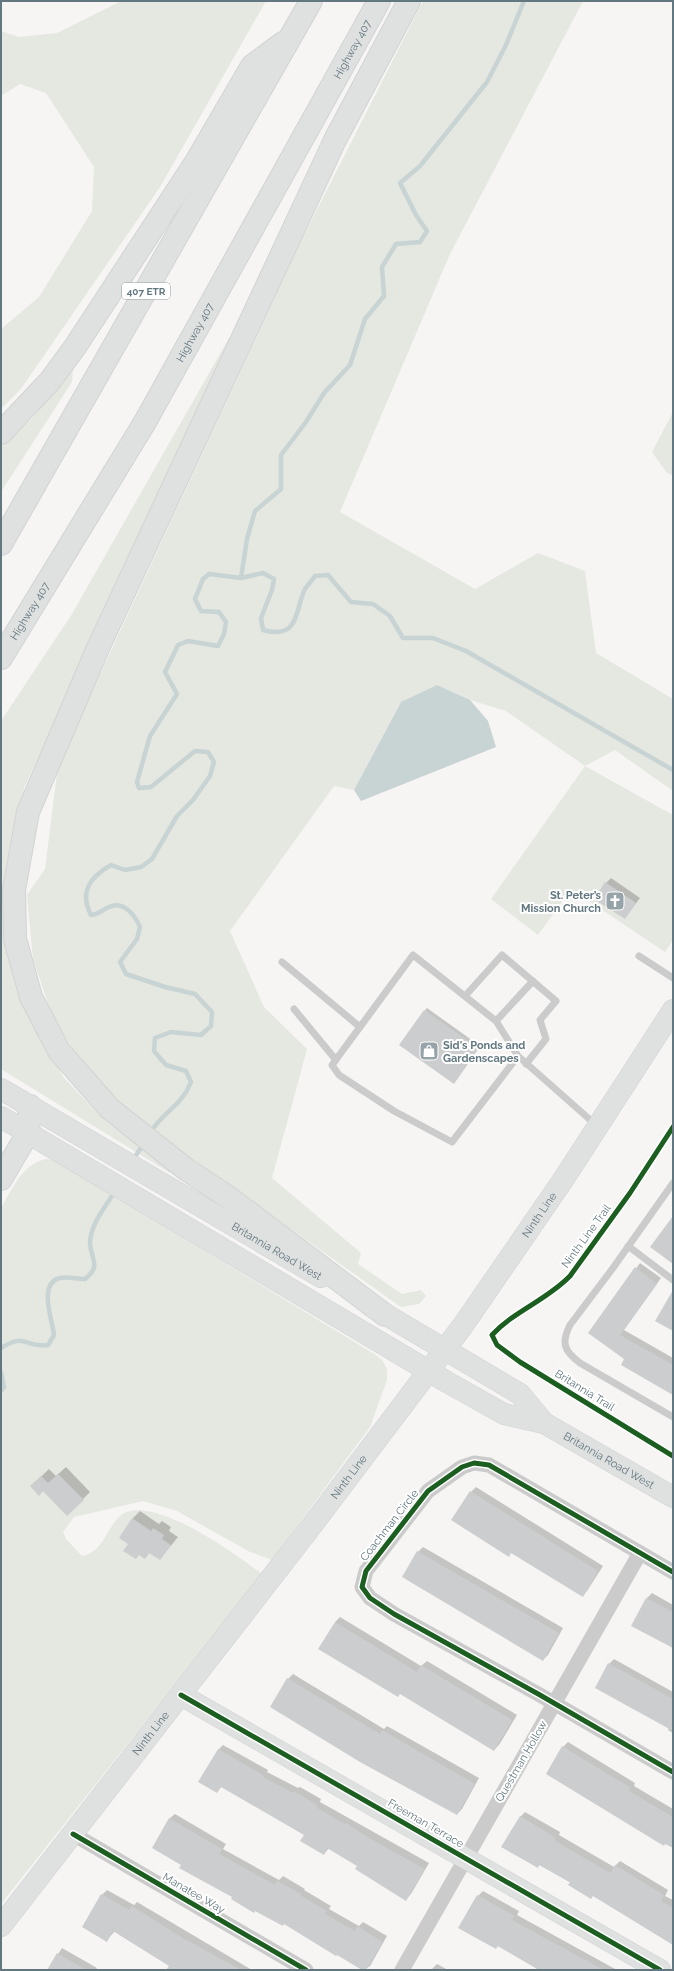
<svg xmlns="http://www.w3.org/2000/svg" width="674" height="1971" font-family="Raleway,sans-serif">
<rect width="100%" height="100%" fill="#f6f5f4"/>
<g fill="#e5e7e1">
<path d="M121 1H266L160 187 21 389 1 409V329L39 297 92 211 94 167 46 93 20 84 1 96V31L19 37 57 33Z"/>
<path d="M423 1H583L450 254 340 512 475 589 538 553 585 571 596 653 673 699V791L615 750 585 766 673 815V940L665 952 571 889 538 935 491 899 585 766 506 711 470 700 437 685 400 703 354 790 334 786 230 931 264 1007 307 1049 272 1178 361 1253 358 1264 402 1294 421 1290 426 1296 419 1304 401 1307 169 1143 127 1110 84 1067 53 1018 33 959 27 895 45 869 58 765 300 243Z"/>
<path d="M229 338 233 341 24 788 5 877 7 938 27 1012 64 1078 107 1123 171 1169 170 1173 1 1069V721L72 614Z"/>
<path d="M73 368 72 382 1 492V447L31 420Z"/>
<path d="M673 412V475L667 473 652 452Z"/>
<path d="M46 1159 54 1160 376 1355 383 1361 387 1370V1380L370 1427 272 1560 248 1551 177 1511 143 1501 74 1517 63 1532 66 1539 82 1556C102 1553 106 1530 119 1517 147 1489 237 1555 262 1574L1 1904V1208C13 1188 22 1164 46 1159Z"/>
</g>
<path fill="#c8d3d4" d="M437 685 470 700 488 721 496 747 361 801 354 790 401 702Z"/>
<g fill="#0003">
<path d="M611 878 640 898 625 918 606 883Z"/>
<path d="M427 1008 480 1046 456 1080 425 1010Z"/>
<path d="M640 1263 661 1278 624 1330 673 1358V1394L589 1333Z"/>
<path d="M66 1467 90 1492 67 1515 43 1490 31 1486 49 1469 56 1476Z"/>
<path d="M476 1487 603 1566 587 1591 582 1596 512 1552 508 1556 471 1492Z"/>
<path d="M140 1511 159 1524 162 1521 171 1527 169 1531 178 1537 160 1559 150 1552 145 1558 120 1537 133 1518Z"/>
<path d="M423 1547 563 1628 548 1655 543 1660 418 1552Z"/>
<path d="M652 1593 673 1605V1647L632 1625 647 1598Z"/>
<path d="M340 1617 421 1666 427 1661 517 1715 499 1745 494 1750 400 1693 335 1622Z"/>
<path d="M614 1659 673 1692V1733L668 1730 669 1728 609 1664Z"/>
<path d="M293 1674 384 1729 387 1726 479 1778 462 1809 457 1814 288 1679Z"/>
<path d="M568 1742 635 1783 634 1786 673 1809V1847L563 1747Z"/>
<path d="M223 1745 268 1770 267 1772 298 1788 300 1787 321 1799 320 1802 429 1863 411 1894 406 1899 358 1866 329 1848 324 1854 305 1835 222 1786 217 1792 218 1750Z"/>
<path d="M525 1812 560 1832 559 1835 614 1867 620 1861 668 1890 665 1896 673 1900V1942L540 1865 537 1867 520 1817Z"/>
<path d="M175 1814 226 1844 223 1849 279 1880 283 1876 305 1889 304 1890 331 1906 329 1909 359 1926 363 1922 387 1936 370 1966 364 1970 285 1923 234 1897 183 1865 170 1818Z"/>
<path d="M107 1890 134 1905 137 1902 252 1970H170V1965L115 1931 107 1940 102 1895Z"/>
<path d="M483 1891 519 1911 517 1915 617 1970H539L498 1946 478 1896Z"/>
<path d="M62 1948 97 1968 96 1970H48Z"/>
<path d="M437 1964 448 1970H431Z"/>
</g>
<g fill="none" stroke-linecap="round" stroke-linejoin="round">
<g stroke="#c8d3d4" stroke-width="4.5">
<path d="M241 578 247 539 255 511 281 489V455L306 422 324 393 350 365 365 319 384 296 382 267 396 244 420 242 427 231 416 215 400 183 420 166 487 82 506 45 524 1"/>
<path d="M150 1133C162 1112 182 1106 191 1082L186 1071 166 1065 154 1051 155 1038 171 1032 201 1035 211 1026 212 1012 195 994 165 987 126 974 120 962 137 939 140 927C135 915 123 900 109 907 102 910 99 914 91 915 79 892 90 877 111 865L125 870 141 867 152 859 177 816 193 800 210 776 214 762 208 752 195 751 151 787 139 788 137 782 150 736 177 694 165 672 178 645 188 641 218 646 224 634 226 622 219 612 201 611 195 599 203 579 209 574 241 578 263 573 274 579 272 590 261 618 263 630C298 639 294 616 304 591 306 586 312 581 315 576L328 575 351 602 373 604 390 616 403 638H433L466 651 673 770"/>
<path d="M133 1160 144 1143"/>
<path d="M1 1348C27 1332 23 1348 48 1345L54 1335C52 1319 38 1283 60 1278 67 1276 77 1279 85 1279 102 1265 91 1261 90 1243 90 1225 106 1206 115 1191"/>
<path d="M1 1372 4 1387 1 1391"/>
</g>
</g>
<g fill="#cccdce">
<path d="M605 882 636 903 625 919 594 899Z"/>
<path d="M424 1010 479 1048 454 1084 399 1045Z"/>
<path d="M673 1216V1264L650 1247Z"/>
<path d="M635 1267 657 1284 620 1335 673 1365V1395L621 1365 624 1359 588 1333Z"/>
<path d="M673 1290V1331L655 1321Z"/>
<path d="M58 1474 84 1500 67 1516 43 1491 39 1496 30 1486 41 1476 48 1483Z"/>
<path d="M470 1491 598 1571 583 1597 511 1553 509 1557 451 1520Z"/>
<path d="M132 1518 151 1531 153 1528 164 1535 162 1539 171 1545 160 1560 149 1553 145 1559 139 1555 136 1559 123 1551 128 1544 119 1538Z"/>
<path d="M417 1551 559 1633 543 1661 402 1577Z"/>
<path d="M646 1598 673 1612V1648L631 1626Z"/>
<path d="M335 1622 417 1672 421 1665 512 1720 494 1751 400 1694 398 1697 318 1649Z"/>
<path d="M608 1663 673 1699V1731L595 1688Z"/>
<path d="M287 1678 380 1734 382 1730 475 1784 457 1815 360 1762 270 1707Z"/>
<path d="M562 1746 631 1788 629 1791 673 1817V1848L665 1844 664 1846 546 1774Z"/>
<path d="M218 1749 263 1775V1777L293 1793 294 1791 317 1805 316 1807 345 1824 346 1823 369 1838 425 1869 406 1901 355 1869 357 1866 327 1848 324 1855 300 1841 304 1835 221 1787 217 1793 198 1782Z"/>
<path d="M520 1816 556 1838 554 1840 610 1873 615 1865 664 1895 661 1901 673 1908V1945L593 1896 591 1899 568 1885 570 1882 539 1865 538 1868 501 1847Z"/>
<path d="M169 1818 222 1849 219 1854 275 1885 277 1881 301 1894 300 1895 327 1911 325 1914 355 1931 357 1926 383 1942 366 1970H362L337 1955 336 1956 284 1924 283 1926 255 1911 254 1913 231 1899 232 1897 179 1868 181 1865 152 1848Z"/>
<path d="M101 1894 129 1910 132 1906 181 1937 241 1970H166L169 1966 113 1931 107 1942 82 1927Z"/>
<path d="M477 1895 515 1916 512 1920 604 1970H540L498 1946 496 1949 458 1928Z"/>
<path d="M57 1953 86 1970H47Z"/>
</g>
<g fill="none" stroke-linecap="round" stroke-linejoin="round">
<defs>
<g id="secondary">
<path id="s1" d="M1 1089 321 1277"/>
<path id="s2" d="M1 1117 447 1382 504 1414 544 1423 673 1497"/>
<path d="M371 1306 520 1394 544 1423"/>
<path d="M181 1695 660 1970"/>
<path id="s3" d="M1 1926 313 1524 464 1324 563 1180 673 1010"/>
</g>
<g id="highway">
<path d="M1 433 50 381 75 347 196 162 252 66 283 43"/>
<path d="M1 544 311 1"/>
<path id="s4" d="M1 658 145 422 379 1"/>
<path d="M1 1179 28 1133 30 1106"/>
<path d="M385 1315 228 1197 187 1170 110 1109 59 1051 31 997 15 939 14 890 28 812 98 648 336 138 409 1"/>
</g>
</defs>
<use href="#secondary" stroke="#d2d3d4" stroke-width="22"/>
<use href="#highway" stroke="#d2d3d3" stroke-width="24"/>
<g stroke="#cbcbcc" stroke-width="7">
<path d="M639 956 673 978"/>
<path d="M282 962 360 1027"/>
<path d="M465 996 502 955 556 1001 540 1020 546 1039 526 1064"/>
<path d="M294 1009 336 1060"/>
<path d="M496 1021 533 981"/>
<path d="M518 1056 452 1142 394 1111 339 1075 332 1065 413 955 496 1021 518 1056 596 1125"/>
<path d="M673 1183 613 1268 570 1325C561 1343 564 1351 580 1363L673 1417"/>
<path d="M628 1246 673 1280"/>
</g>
<g stroke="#cbcbcc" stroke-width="15">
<path d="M673 1572 489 1465 474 1463 462 1467 428 1491 366 1571 362 1587 370 1598 394 1614 540 1695 673 1772"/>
<path d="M73 1834 306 1970"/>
<path d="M402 1970 640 1553"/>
</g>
<use href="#secondary" stroke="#dfe0e0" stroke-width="21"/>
<use href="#highway" stroke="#dfe0e0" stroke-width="22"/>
<defs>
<g id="cycleway">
<path d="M673 1127 630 1193 570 1276C547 1300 514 1311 492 1335L497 1345 520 1362 673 1456"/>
<path d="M673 1572 489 1465 474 1463 462 1467 428 1491 366 1571 362 1587 370 1598 394 1614 540 1695 673 1772"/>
<path d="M181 1695 660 1970"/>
<path d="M73 1834 306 1970"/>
</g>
</defs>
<use href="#cycleway" stroke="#fff" stroke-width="8"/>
<use href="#cycleway" stroke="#1b5e20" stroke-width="5"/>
</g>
<defs>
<symbol id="church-square" viewBox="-11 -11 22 22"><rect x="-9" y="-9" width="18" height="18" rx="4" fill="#96a3a8" stroke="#fff"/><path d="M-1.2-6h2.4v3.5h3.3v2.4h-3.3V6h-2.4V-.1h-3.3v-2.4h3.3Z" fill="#fff"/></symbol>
<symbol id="shop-square" viewBox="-11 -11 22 22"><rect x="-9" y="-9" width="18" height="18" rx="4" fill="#96a3a8" stroke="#fff"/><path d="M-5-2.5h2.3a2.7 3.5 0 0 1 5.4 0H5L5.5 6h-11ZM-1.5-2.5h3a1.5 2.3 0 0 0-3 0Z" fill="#fff"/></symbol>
</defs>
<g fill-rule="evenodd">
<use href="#church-square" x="604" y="890" width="22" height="22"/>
<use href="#shop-square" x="418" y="1040" width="22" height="22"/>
</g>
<g text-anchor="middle" stroke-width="4" stroke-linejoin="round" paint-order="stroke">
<rect fill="#fff" stroke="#91a0a5" stroke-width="1" x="122" y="283" width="48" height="16" rx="3"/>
<g font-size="10" font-weight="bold" fill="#62777f">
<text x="146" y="295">407 ETR</text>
</g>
<g font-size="11" fill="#62777f" stroke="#fff">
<text dy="4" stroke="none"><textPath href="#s4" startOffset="703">Highway 407</textPath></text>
<text dy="4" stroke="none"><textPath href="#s4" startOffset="379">Highway 407</textPath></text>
<text dy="4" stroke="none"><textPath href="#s4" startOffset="55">Highway 407</textPath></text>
<text dy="4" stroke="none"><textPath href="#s3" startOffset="892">Ninth Line</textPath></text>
<text transform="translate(586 1236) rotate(-54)" y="4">Ninth Line Trail</text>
<text dy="4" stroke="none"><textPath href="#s1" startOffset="320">Britannia Road West</textPath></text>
<text transform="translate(585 1390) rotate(32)" y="4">Britannia Trail</text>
<text dy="4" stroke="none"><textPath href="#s2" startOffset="700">Britannia Road West</textPath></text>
<text dy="4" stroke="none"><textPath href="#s3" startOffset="568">Ninth Line</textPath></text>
<text transform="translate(389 1525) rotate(-52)" y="4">Coachman Circle</text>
<text dy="4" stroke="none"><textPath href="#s3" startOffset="244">Ninth Line</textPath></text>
<text transform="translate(521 1761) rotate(-60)" y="4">Questman Hollow</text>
<text transform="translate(426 1823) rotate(30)" y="4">Freeman Terrace</text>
<text transform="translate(194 1893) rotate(30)" y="4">Manatee Way</text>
</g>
<g font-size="11" font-weight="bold" fill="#62777f" stroke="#fff" text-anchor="end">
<text x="601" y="899">St. Peter’s<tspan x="601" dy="13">Mission Church</tspan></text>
<text x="443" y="1049" text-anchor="start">Sid's Ponds and<tspan x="443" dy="13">Gardenscapes</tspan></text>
</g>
</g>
<rect width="674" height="1971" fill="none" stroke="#62777f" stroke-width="4"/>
</svg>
